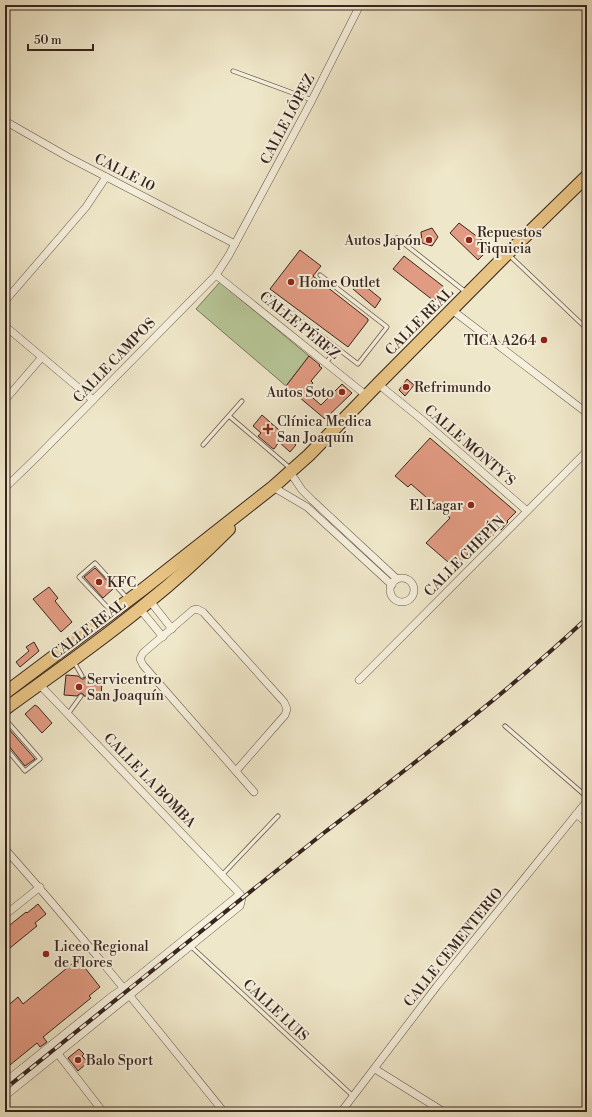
<svg xmlns="http://www.w3.org/2000/svg" width="592" height="1117" font-family="'Libre Bodoni',serif">
<rect width="100%" height="100%" fill="#efe7c9"/>
<filter id="stains"><feTurbulence type="fractalNoise" baseFrequency=".005" numOctaves="4"/><feColorMatrix values="0 0 0 0 .2 0 0 0 0 .09 0 0 0 0 .02 0 0 0 .5 -.17"/></filter>
<radialGradient id="worn" r=".72"><stop offset=".6" stop-color="#630" stop-opacity="0"/><stop offset="1" stop-color="#630" stop-opacity=".3"/></radialGradient>
<path fill="#b7c698" stroke="#77765c" d="M220 282 309 356 286 386 196 309Z"/>
<g fill="#e29b83" stroke="#37251f">
<path d="M459 223 491 247 478 260 450 233Z"/>
<path d="M432 228 438 237 432 246 422 243 421 232Z"/>
<path d="M300 250 321 266 313 276 368 319V321L348 347 270 289Z"/>
<path d="M404 256 444 287 434 301 393 269Z"/>
<path d="M359 281 381 299 375 308 353 289Z"/>
<path d="M309 356 320 365 319 366 322 368 311 381 313 383 306 392 321 405 342 384 352 393 325 419 286 386Z"/>
<path d="M407 379 414 385 405 396 399 390Z"/>
<path d="M262 415 296 445 290 452 279 442 274 449 272 448 258 436 261 433 253 426Z"/>
<path d="M430 438 516 512 507 521 508 522 501 530 499 529 481 548 475 546 455 568 426 543 450 518 411 484 408 487 395 476Z"/>
<path d="M95 568 114 588 103 598 84 577Z"/>
<path d="M49 587 58 598 55 601 72 622 61 632 33 599Z"/>
<path d="M34 642 39 651 20 667 16 662 29 651 26 647Z"/>
<path d="M66 675 78 676 82 679H84L85 677H94V680L102 681 101 698 84 696 83 694 81 693 77 696 64 695Z"/>
<path d="M35 705 38 707 52 723 42 733 25 714Z"/>
<path d="M8 728 35 759 25 766 8 745 5 744V730Z"/>
<path d="M38 904 46 914 35 923 37 926 5 952V929L26 912 27 913Z"/>
<path d="M78 959 100 987 89 996 91 998 43 1037 47 1042 40 1047 37 1043 5 1069V1045L8 1042 5 1038V1008L18 997 23 1004Z"/>
<path d="M79 1049 84 1054 82 1056 88 1062 78 1071 68 1058Z"/>
</g>
<g fill="none" stroke-linecap="round" stroke-linejoin="round">
<defs>
<g id="service">
<path d="M233 71 312 100"/>
<path d="M397 238 467 293"/>
<path d="M509 255 587 329"/>
<path d="M320 275 387 327 358 364 337 348 326 363"/>
<path d="M269 295 337 348"/>
<path d="M229 416 290 468"/>
<path d="M203 445 242 401"/>
<path d="M111 611 79 577 95 563 127 598"/>
<path d="M74 662 82 676"/>
<path d="M68 714 81 696"/>
<path d="M5 719 40 759 25 771 5 747"/>
<path d="M505 726 587 797"/>
<path d="M222 875 278 816"/>
<path d="M184 940 353 1096"/>
</g>
<g id="minor">
<path d="M5 121 68 157 235 244"/>
<path d="M216 275 367 396"/>
<path d="M5 301 86 207 106 177"/>
<path d="M452 310 587 413"/>
<path d="M5 326 93 400"/>
<path d="M378 384 420 418 527 511"/>
<path d="M5 400 42 357"/>
<path d="M290 472 302 490 313 501 397 579"/>
<path d="M273 487 307 507 392 585"/>
<path d="M5 488 38 456 216 275 229 255 312 100 360 5"/>
<circle cx="402" cy="590" r="12"/>
<path d="M150 601 172 629"/>
<path d="M140 609 163 637"/>
<path d="M359 680 587 451"/>
<path d="M236 771 285 715 287 709 284 702 203 612 197 609 193 610 143 653 140 659 143 665 254 792"/>
<path d="M576 814 587 823"/>
<path d="M5 849C81 934 152 1023 224 1112"/>
<path d="M5 915 40 887"/>
<path d="M55 1050 103 1112"/>
<path d="M375 1069 444 1112"/>
<path d="M5 1082 112 996 124 988 240 894"/>
<path d="M5 1096 240 906 242 898 240 894 40 685"/>
<path d="M341 1112 437 986 587 801"/>
</g>
<g id="primary">
<path d="M5 693 142 590 273 487 309 455 378 384 507 254 587 176"/>
<path d="M5 709C53 674 101 641 147 603 176 580 203 555 229 529"/>
</g>
</defs>
<use href="#service" stroke="#65564a" stroke-width="5"/>
<use href="#minor" stroke="#65564a" stroke-width="8"/>
<use href="#primary" stroke="#37251f" stroke-width="14"/>
<use href="#service" stroke="#f5efdc" stroke-width="3.5"/>
<use href="#minor" stroke="#f5efdc" stroke-width="7"/>
<use href="#primary" stroke="#e8c484" stroke-width="12"/>
<defs>
<path id="rail" d="M5 1089C112 1003 218 917 325 832 414 763 505 695 587 618"/>
</defs>
<use href="#rail" stroke="#37251f" stroke-width="4"/>
<use href="#rail" stroke="#f5efdc" stroke-width="2.5" stroke-dasharray="8" stroke-linecap="butt"/>
</g>
<g fill="#8f2418" stroke="#f5efdc" stroke-width="1.5">
<circle cx="429" cy="240" r="4"/>
<circle cx="469" cy="240" r="4"/>
<circle cx="291" cy="282" r="4"/>
<circle cx="544" cy="340" r="4"/>
<circle cx="406" cy="387" r="4"/>
<circle cx="342" cy="392" r="4"/>
<path d="M266 423h4v4h4v4h-4v4h-4v-4h-4v-4h4z"/>
<circle cx="471" cy="505" r="4"/>
<circle cx="99" cy="582" r="4"/>
<circle cx="79" cy="687" r="4"/>
<circle cx="46" cy="954" r="4"/>
<circle cx="78" cy="1060" r="4"/>
</g>
<g text-anchor="middle" stroke-width="4" stroke-linejoin="round" paint-order="stroke">
<g font-size="14" fill="#37251f" stroke="#f5efdc">
<text transform="translate(287 119) rotate(-62)" y="5">CALLE LÓPEZ</text>
<text transform="translate(125 172) rotate(27)" y="5">CALLE 10</text>
<text transform="translate(419 321) rotate(-45)" y="5">CALLE REAL</text>
<text transform="translate(300 325) rotate(39)" y="5">CALLE PÉREZ</text>
<text transform="translate(114 360) rotate(-46)" y="5">CALLE CAMPOS</text>
<text transform="translate(470 445) rotate(41)" y="5">CALLE MONTY´S</text>
<text transform="translate(464 556) rotate(-45)" y="5">CALLE CHEPÍN</text>
<text transform="translate(88 629) rotate(-37)" y="5">CALLE REAL</text>
<text transform="translate(150 780) rotate(46)" y="5">CALLE LA BOMBA</text>
<text transform="translate(453 947) rotate(-51)" y="5">CALLE CEMENTERIO</text>
<text transform="translate(276 1010) rotate(43)" y="5">CALLE LUIS</text>
</g>
<g font-size="14" fill="#37251f" stroke="#f5efdc" text-anchor="start">
<text x="477" y="237">Repuestos<tspan x="477" dy="16">Tiquicia</tspan></text>
<text x="421" y="245" text-anchor="end">Autos Japón</text>
<text x="299" y="287">Home Outlet</text>
<text x="536" y="345" text-anchor="end">TICA A264</text>
<text x="414" y="392">Refrimundo</text>
<text x="334" y="397" text-anchor="end">Autos Soto</text>
<text x="277" y="426">Clínica Medica<tspan x="277" dy="16">San Joaquín</tspan></text>
<text x="463" y="510" text-anchor="end">El Lagar</text>
<text x="107" y="587">KFC</text>
<text x="87" y="684">Servicentro<tspan x="87" dy="16">San Joaquín</tspan></text>
<text x="54" y="951">Liceo Regional<tspan x="54" dy="16">de Flores</tspan></text>
<text x="86" y="1065">Balo Sport</text>
</g>
</g>
<rect width="592" height="1117" fill="none" stroke="#efe7c9" stroke-width="20"/>
<rect x="6" y="6" width="580" height="1105" fill="none" stroke="#37251f" stroke-width="2"/>
<rect x="10" y="10" width="572" height="1097" fill="none" stroke="#37251f"/>
<path d="M28 44v6h65v-6" fill="none" stroke="#37251f" stroke-width="2"/>
<text x="34" y="44" font-size="12" fill="#37251f" stroke="#f5efdc" stroke-width="3" paint-order="stroke">50 m</text>
<rect width="100%" height="100%" filter="url(#stains)"/>
<rect width="100%" height="100%" fill="url(#worn)"/>
</svg>
